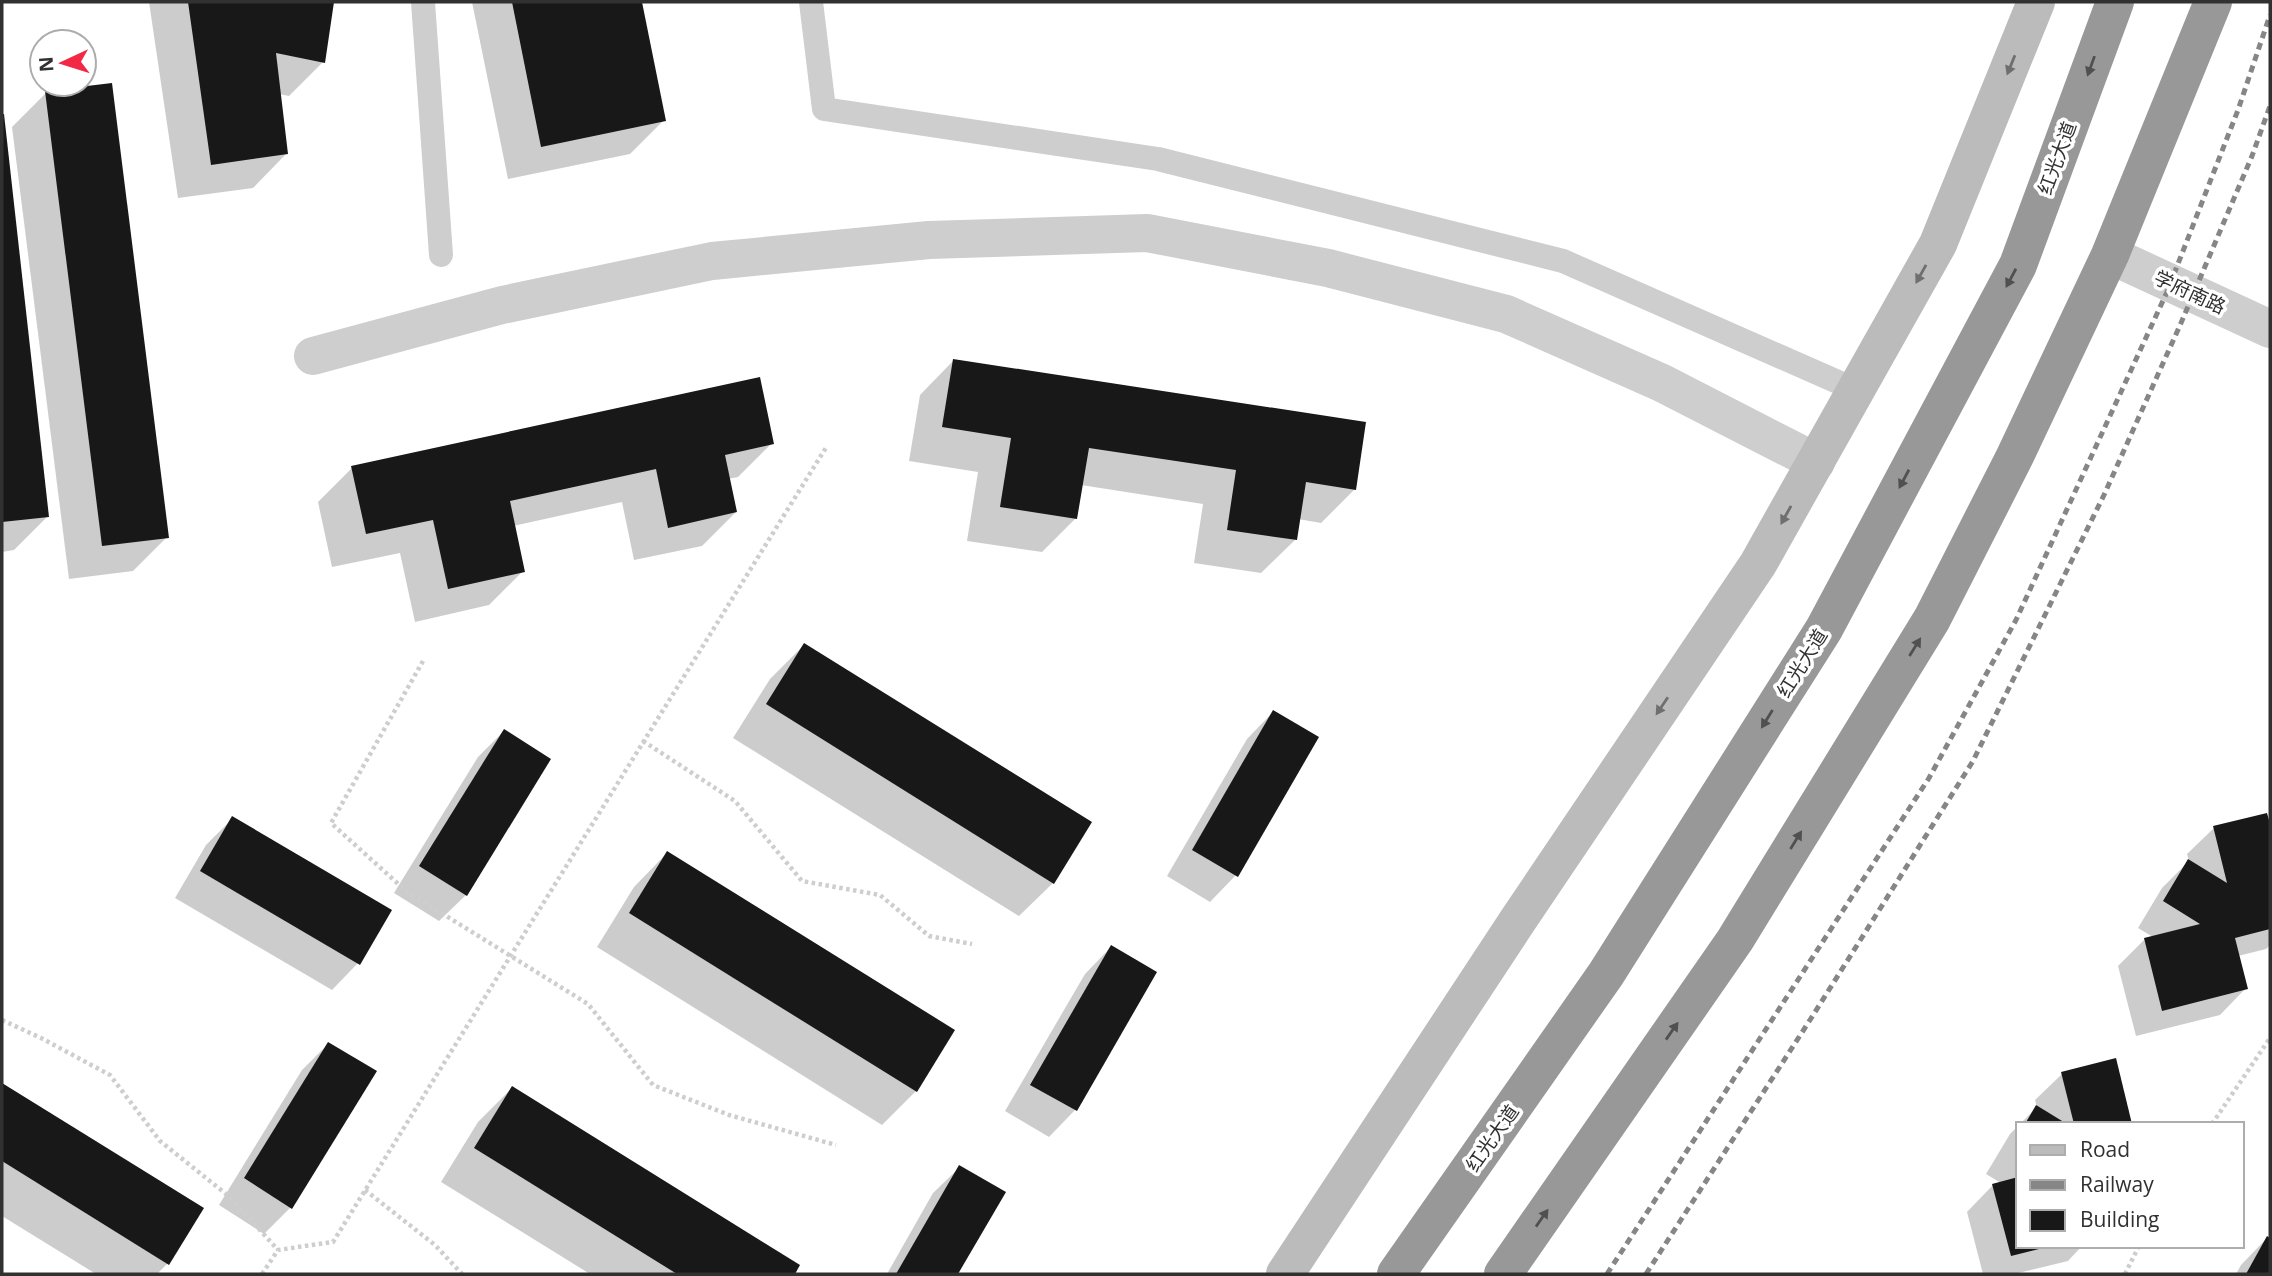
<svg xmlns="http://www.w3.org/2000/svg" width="2272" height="1276" font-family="'Open Sans','Noto Sans SC',sans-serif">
<rect width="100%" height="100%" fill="#fff"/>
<g fill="#0003">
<path d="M149 2H331L323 62 289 96 279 94 286 154 253 188 178 198Z"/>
<path d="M472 2H640L664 120 630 154 508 179Z"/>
<path d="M46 93 167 537 133 571 69 579 12 127Z"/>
<path d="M2 114 48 516 14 550 2 552Z"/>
<path d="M953 361 1355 489 1321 523 1298 519 1295 540 1261 573 1194 563 1203 504 1081 485 1076 518 1042 552 967 541 978 472 909 461 920 395Z"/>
<path d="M772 443 738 477 728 479 736 512 702 546 634 560 622 502 513 526 523 571 489 605 415 622 400 553 332 567 318 502 352 468Z"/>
<path d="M804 645 1053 883 1019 916 733 738 770 679Z"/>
<path d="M1273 712 1236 875 1210 902 1167 876 1247 739Z"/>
<path d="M504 731 466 895 439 921 394 893 478 757Z"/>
<path d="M2266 815 2270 832V945L2266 949 2238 956 2246 988 2220 1015 2136 1036 2118 966 2145 939 2153 937 2138 928 2162 888 2189 861 2187 854 2214 828Z"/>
<path d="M232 819 358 963 332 990 175 898 206 845Z"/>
<path d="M667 853 916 1091 882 1125 597 947 634 887Z"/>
<path d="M1111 947 1155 973 1075 1110 1049 1137 1005 1111 1085 974Z"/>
<path d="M328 1044 290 1208 264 1234 219 1205 302 1070Z"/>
<path d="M2062 1074 2130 1124H2020L2037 1107 2035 1100Z"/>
<path d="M2 1085 201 1208 167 1264 157 1274H96L2 1216Z"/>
<path d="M512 1088 798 1266 792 1274H590L441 1182 478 1122Z"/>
<path d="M2018 1126V1246H2082L2068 1261 2014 1274H1983L1967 1212 1993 1185 2001 1183 1986 1174 2010 1134Z"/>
<path d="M960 1167 1003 1192 956 1274H887L933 1193Z"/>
<path d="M2267 1238 2270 1240V1274H2236L2241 1265Z"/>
</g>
<g fill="#181818">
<path d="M188 2H334L325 63 276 53 288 154 211 165Z"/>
<path d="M512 2H642L666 121 541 147Z"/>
<path d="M112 83 169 538 102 546 45 91Z"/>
<path d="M2 114H4L49 517 2 522Z"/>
<path d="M953 359 1366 422 1356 490 1306 482 1297 540 1227 530 1236 470 1089 448 1077 519 1000 507 1011 438 942 427Z"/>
<path d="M760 377 774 444 725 455 737 512 668 528 656 469 510 501 525 572 448 589 433 520 366 534 351 466Z"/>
<path d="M804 643 1092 822 1054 884 766 704Z"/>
<path d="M1273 710 1319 737 1238 877 1192 850Z"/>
<path d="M504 729 551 759 467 896 419 866Z"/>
<path d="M2267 813 2270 824V929L2235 938 2248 989 2162 1011 2144 938 2200 924 2163 901 2188 859 2227 883 2213 826Z"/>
<path d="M232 816 392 910 360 965 200 871Z"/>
<path d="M667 851 955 1030 917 1092 629 913Z"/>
<path d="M1111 945 1157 972 1077 1111 1030 1085Z"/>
<path d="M328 1042 377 1071 292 1209 244 1178Z"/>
<path d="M2116 1058 2132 1124H2074L2061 1072Z"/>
<path d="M2 1083 204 1208 169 1265 2 1161Z"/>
<path d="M512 1086 800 1265 795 1274H677L474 1148Z"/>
<path d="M2036 1105 2067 1124H2025Z"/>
<path d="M959 1165 1006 1192 958 1274H896Z"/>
<path d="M2018 1177V1246L2047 1247 2011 1256 1992 1184Z"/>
<path d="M2267 1236 2270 1238V1274H2246Z"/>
</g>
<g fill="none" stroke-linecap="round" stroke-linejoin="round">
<g stroke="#cecece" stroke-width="4.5" stroke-dasharray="3.5 3.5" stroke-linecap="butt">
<path d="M423 661 331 823 406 891 588 1004 653 1085 729 1115 836 1145"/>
<path d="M643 741 735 801 802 881 880 895 929 936 972 944"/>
<path d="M2 1020 41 1038 110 1075 160 1141 231 1198 278 1250"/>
<path d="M2212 1124 2270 1038"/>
<path d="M365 1190 435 1245 462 1274"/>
<path d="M262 1274 278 1250 333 1242 827 446"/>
<path d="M2125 1274 2139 1246"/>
</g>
<g stroke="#cecece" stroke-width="24">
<path d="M423 2 441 255"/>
<path d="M811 2 824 109 1158 159 1563 261 1856 390"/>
</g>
<g stroke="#cecece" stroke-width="38">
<path d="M2110 255 2270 329"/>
<path d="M313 356 502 305 712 261 929 240 1147 233 1328 268 1506 314 1662 383 1816 462"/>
</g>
<path stroke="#bbb" stroke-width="38" d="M1285 1274 1518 920 1758 564 1938 244 2036 2"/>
<g stroke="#989898" stroke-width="38">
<path d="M1396 1274 1606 974 1824 629 2018 265 2115 2"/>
<path d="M1503 1274 1735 940 1932 619 2014 458 2110 255 2213 2"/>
</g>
<g stroke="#868686" stroke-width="5" stroke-dasharray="7 5" stroke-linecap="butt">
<path d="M1607 1274 1929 778 2016 620 2167 292 2238 110 2270 15"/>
<path d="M1646 1274 1810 1020 1973 761 2104 495 2181 323 2252 156 2270 106"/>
</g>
</g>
<defs><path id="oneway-solid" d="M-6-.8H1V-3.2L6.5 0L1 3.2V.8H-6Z" transform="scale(1.75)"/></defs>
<g fill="#6f6f6f">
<use href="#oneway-solid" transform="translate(2011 65) rotate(112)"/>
<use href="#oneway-solid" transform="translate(1921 274) rotate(119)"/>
<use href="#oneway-solid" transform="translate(1786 515) rotate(119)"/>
<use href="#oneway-solid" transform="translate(1662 706) rotate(124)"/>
</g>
<g fill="#505050">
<use href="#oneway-solid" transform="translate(2091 66) rotate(110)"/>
<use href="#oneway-solid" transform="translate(2011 278) rotate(118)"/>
<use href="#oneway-solid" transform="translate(1904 479) rotate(118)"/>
<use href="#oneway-solid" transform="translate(1915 647) rotate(-58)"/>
<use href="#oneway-solid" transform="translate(1767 719) rotate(122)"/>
<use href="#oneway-solid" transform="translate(1796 840) rotate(-58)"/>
<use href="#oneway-solid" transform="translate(1672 1031) rotate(-55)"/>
<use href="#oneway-solid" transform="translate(1542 1218) rotate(-55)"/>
</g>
<g text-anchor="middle" stroke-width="7" stroke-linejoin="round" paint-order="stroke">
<g font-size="19" fill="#313131" stroke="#fff">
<text transform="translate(2057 158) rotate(-70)" y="7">红光大道</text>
<text transform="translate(2190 292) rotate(25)" y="7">学府南路</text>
<text transform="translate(1802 663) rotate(-58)" y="7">红光大道</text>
<text transform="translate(1492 1138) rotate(-55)" y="7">红光大道</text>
</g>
</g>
<rect width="2272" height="1276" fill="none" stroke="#313131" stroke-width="7"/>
<rect x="2016" y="1122" width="228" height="126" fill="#ffffff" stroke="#adadad" stroke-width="2"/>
<rect x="2030" y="1145" width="35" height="10" fill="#bbbbbb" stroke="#adadad" stroke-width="2"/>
<text x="2080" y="1157" font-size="21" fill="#313131">Road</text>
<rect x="2030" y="1180" width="35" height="10" fill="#868686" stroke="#adadad" stroke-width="2"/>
<text x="2080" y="1192" font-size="21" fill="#313131">Railway</text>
<rect x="2030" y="1210" width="35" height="21" fill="#181818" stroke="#adadad" stroke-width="2"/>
<text x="2080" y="1227" font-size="21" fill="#313131">Building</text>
<g transform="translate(63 63) rotate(266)"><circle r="33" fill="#ffffff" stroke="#adadad" stroke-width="2"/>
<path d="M0-5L12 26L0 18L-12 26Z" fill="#f22845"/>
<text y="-10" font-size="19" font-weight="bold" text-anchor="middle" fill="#313131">N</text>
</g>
</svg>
